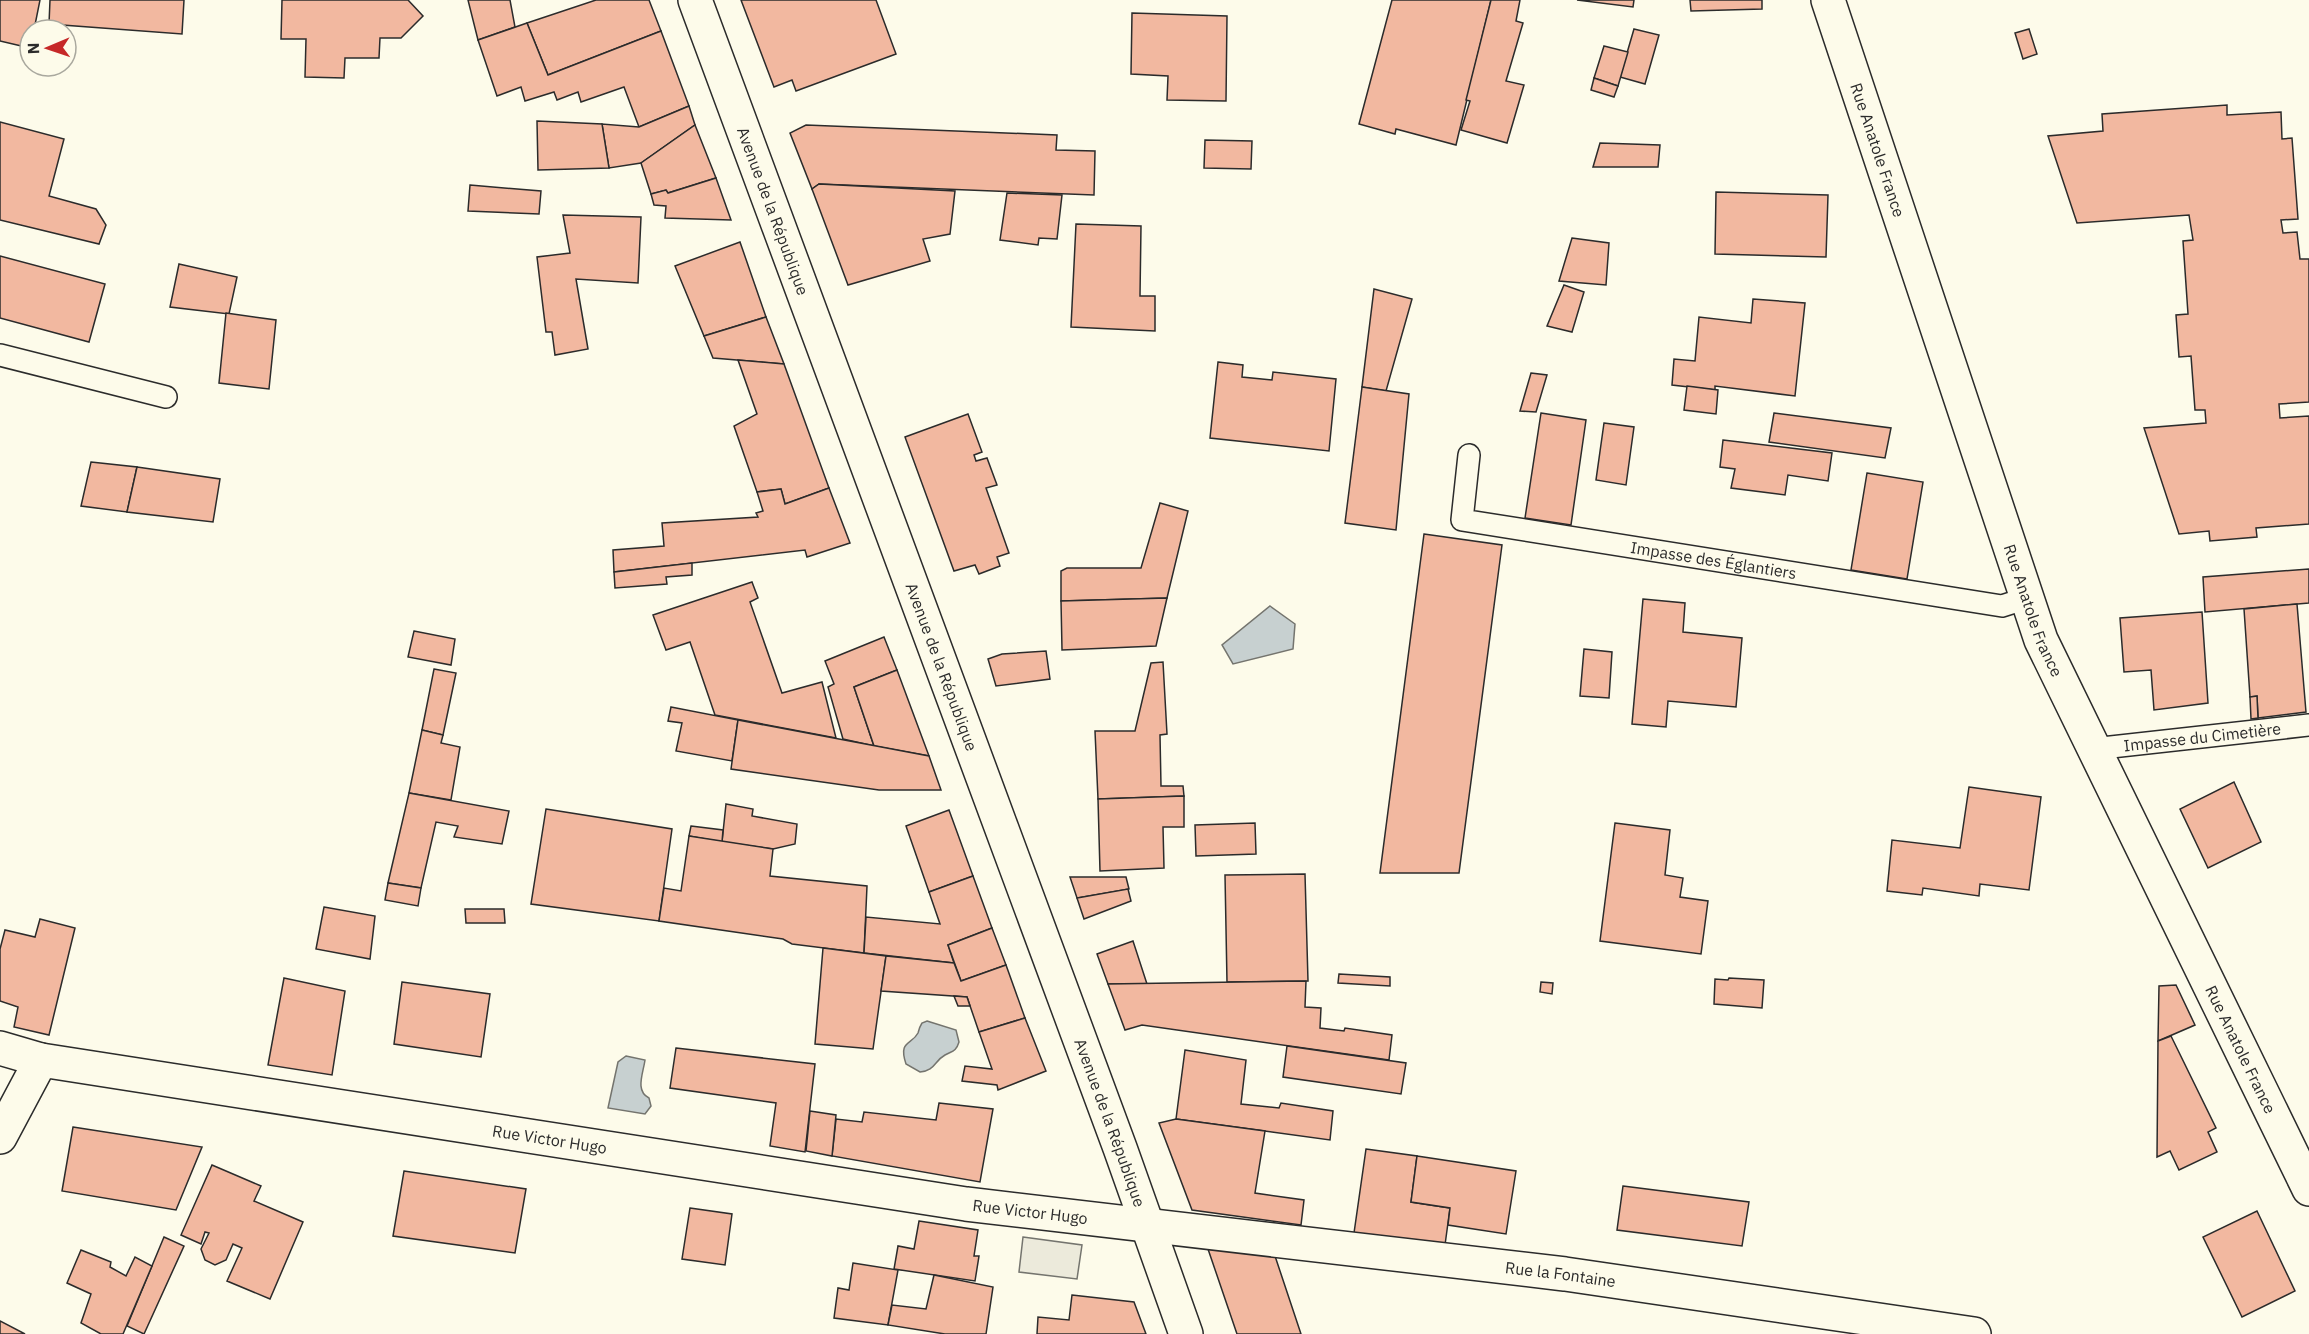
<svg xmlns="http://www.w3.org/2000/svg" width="2309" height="1334" font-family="'IBM Plex Sans',sans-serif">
<rect width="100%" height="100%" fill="#fdfbea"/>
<path fill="#eceadb" stroke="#74746e" stroke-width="1.5" d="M1023 1237 1082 1245 1077 1279 1019 1272Z"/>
<g fill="#c7d0d0" stroke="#74746e" stroke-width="1.5">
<path d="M1270 606 1295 624 1293 649 1233 664 1222 645Z"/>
<path d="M927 1021 956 1030 959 1042C956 1052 952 1051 945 1055 934 1061 935 1071 920 1072L906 1064C898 1040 912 1045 918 1033 919 1029 920 1026 922 1023Z"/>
<path d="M626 1056 645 1060C643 1074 635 1091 649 1098L651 1106 645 1114 608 1108 618 1062Z"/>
</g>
<g fill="#f2b8a0" stroke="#2b2b2b" stroke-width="1.5">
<path d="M0 0H40L34 30H30V48L0 41Z"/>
<path d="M50 0H184L182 34 49 24Z"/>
<path d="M282 0H408L423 16 401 38H380L379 58H345L344 78 305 77 306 39H281Z"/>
<path d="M468 0H510L515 27 478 40Z"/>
<path d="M596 0H649L661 31 548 75 527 23Z"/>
<path d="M741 0H876L896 54 796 91 792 80 774 87Z"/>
<path d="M1392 0H1491L1456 145 1396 129 1395 134 1359 124Z"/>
<path d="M1491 0H1520L1516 21 1523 23 1506 81 1524 85 1507 143 1461 130 1470 101 1466 100Z"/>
<path d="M1577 0H1634L1633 7Z"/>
<path d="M1690 0H1762V9L1691 11Z"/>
<path d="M1132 13 1227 16 1226 101 1167 100 1168 76 1131 74Z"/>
<path d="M527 23 548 75 661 31 689 106 639 127 624 87 581 102 578 92 557 100 554 92 525 101 521 87 497 96 478 40Z"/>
<path d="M1634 29 1659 35 1645 84 1620 77Z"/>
<path d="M2029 29 2037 54 2023 59 2015 33Z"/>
<path d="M1604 46 1628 52 1618 86 1594 78Z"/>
<path d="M1594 78 1618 86 1614 97 1591 90Z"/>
<path d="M2227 105V115L2281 112 2282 139 2292 138 2298 219 2281 220 2283 233 2297 232 2300 259H2309V402L2279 404 2280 418 2309 416V524L2256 528 2257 537 2210 541 2209 531 2179 534 2144 428 2206 423 2205 410H2195L2191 356 2179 357 2176 315 2188 314 2183 241 2193 240 2189 215 2077 223 2048 136 2103 131 2102 114Z"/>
<path d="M689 106 695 125 641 163 609 168 602 124 639 127Z"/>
<path d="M537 121 602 124 609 168 538 170Z"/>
<path d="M0 122 64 139 49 196 96 209 106 225 99 244 0 220Z"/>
<path d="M695 125 716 178 668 193 666 190 651 194 641 163Z"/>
<path d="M806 125 1057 135 1056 150 1095 151 1094 195 819 184 812 189 790 133Z"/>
<path d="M1205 140 1252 141 1251 169 1204 168Z"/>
<path d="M1600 143 1660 145 1658 167H1593Z"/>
<path d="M716 178 731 220 665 218 666 206 654 205 651 194 666 190 668 193Z"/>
<path d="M819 184 955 191 950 234 923 239 930 261 848 285 812 189Z"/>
<path d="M470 185 541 191 539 214 468 211Z"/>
<path d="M1716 192 1828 195 1826 257 1715 254Z"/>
<path d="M1007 193 1062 195 1057 239 1039 238 1038 245 1000 240Z"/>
<path d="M563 215 641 217 638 283 576 279 588 349 555 355 552 332H546L537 257 570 253Z"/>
<path d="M1076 224 1141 226 1140 296H1155V331L1071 327Z"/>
<path d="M1572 238 1609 243 1606 285 1559 281Z"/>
<path d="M740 242 766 317 704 336 675 266Z"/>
<path d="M0 256 105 284 89 342 0 318Z"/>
<path d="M179 264 237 277 229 314 170 307Z"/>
<path d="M1564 285 1584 292 1572 332 1547 326Z"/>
<path d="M1374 289 1412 299 1386 391 1362 387Z"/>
<path d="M1753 299 1805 303 1795 396 1715 386V390L1672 385 1674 359 1695 361 1699 317 1751 323Z"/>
<path d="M226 313 276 320 269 389 219 383Z"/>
<path d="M766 317 784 364 713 358 704 336Z"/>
<path d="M738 360 784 364 829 488 785 504 781 489 757 492 734 426 757 414Z"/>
<path d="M1218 362 1243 365 1242 377 1272 380 1273 372 1336 379 1329 451 1210 438Z"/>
<path d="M1531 373 1547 375 1536 412 1520 411Z"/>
<path d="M1687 386 1718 390 1716 414 1684 410Z"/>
<path d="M1362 387 1409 394 1396 530 1345 523Z"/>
<path d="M1541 413 1586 420 1571 525 1525 518Z"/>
<path d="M1774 413 1891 428 1885 458 1769 442Z"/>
<path d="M968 414 982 452 974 455 976 461 987 458 997 485 986 488 1009 553 997 557 1000 566 979 574 975 565 954 571 905 437Z"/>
<path d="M1604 423 1634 427 1626 485 1596 480Z"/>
<path d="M1723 440 1832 453 1828 481 1788 475 1785 495 1731 488 1735 469 1720 467Z"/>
<path d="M91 462 137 467 127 512 81 506Z"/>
<path d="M137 467 220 479 213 522 127 512Z"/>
<path d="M1867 473 1923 482 1907 579 1851 570Z"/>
<path d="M829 488 850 543 807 557 805 550 614 572 613 550 664 546 662 523 758 517 756 513 763 511 757 492 781 489 785 504Z"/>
<path d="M1160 503 1188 511 1167 598 1061 601V571L1067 568H1141Z"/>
<path d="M1424 534 1502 545 1459 873H1380Z"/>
<path d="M692 563V575L666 577 667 584 615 588 614 572Z"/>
<path d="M2309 569V603L2205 612 2203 577Z"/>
<path d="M752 582 758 598 750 602 782 693 822 682 836 738 715 715 690 642 666 650 653 615Z"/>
<path d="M1167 598 1156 646 1062 650 1061 601Z"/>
<path d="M1643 599 1685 603 1683 632 1742 638 1736 707 1668 701 1666 727 1632 724Z"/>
<path d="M2297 604 2306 712 2258 718 2257 696 2250 697 2244 609Z"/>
<path d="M2202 612 2208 703 2154 710 2151 670 2124 672 2120 618Z"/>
<path d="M414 631 455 639 451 665 408 657Z"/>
<path d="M884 637 897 670 854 687 874 746 843 739 828 687 834 684 825 661Z"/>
<path d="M1584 649 1612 652 1609 698 1580 696Z"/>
<path d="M1046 651 1050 679 996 686 988 659 1002 654Z"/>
<path d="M1163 662 1167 734 1160 735 1161 786H1183L1184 796 1098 799 1095 731H1135L1151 663Z"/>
<path d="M434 669 456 673 443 735 422 730Z"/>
<path d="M897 670 929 756 874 746 854 687Z"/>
<path d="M2257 696 2258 718 2251 719 2250 697Z"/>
<path d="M671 707 738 720 732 761 676 751 682 723 668 721Z"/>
<path d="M738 720 929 756 941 790H879L731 769Z"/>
<path d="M422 730 443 735 441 743 460 747 451 800 409 793Z"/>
<path d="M2234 782 2261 842 2208 868 2180 809Z"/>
<path d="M1969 787 2041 797 2029 890 1980 884 1979 896 1923 888 1922 895 1887 891 1892 840 1960 848Z"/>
<path d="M409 793 509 811 502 844 454 837 458 826 436 822 421 888 388 883Z"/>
<path d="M1184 796V827H1163L1164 868 1100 871 1098 799Z"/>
<path d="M726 804 753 809 752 816 797 824 795 844 773 849 722 842Z"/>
<path d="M546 809 672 829 659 921 531 904Z"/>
<path d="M949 810 973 876 929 892 906 826Z"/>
<path d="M1255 823 1256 854 1196 856 1195 825Z"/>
<path d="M1615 823 1670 830 1665 875 1683 878 1680 897 1708 901 1701 954 1600 941Z"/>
<path d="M691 826 723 830 722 842 689 836Z"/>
<path d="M689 836 773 849 770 876 867 886 864 953 792 944 783 939 659 921 664 888 681 891Z"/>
<path d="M1305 874 1308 981 1227 982 1225 875Z"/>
<path d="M973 876 992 928 948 945 954 963 864 953 866 917 940 924 929 892Z"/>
<path d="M1070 877H1126L1129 889 1077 898Z"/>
<path d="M388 883 421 888 418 906 385 900Z"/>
<path d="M1128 889 1131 901 1084 919 1077 898Z"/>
<path d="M324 907 375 916 370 959 316 949Z"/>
<path d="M465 909H504L505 923H466Z"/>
<path d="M40 919 75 928 49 1035 14 1027 18 1007 0 1001V949L5 930 35 937Z"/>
<path d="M992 928 1006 965 961 981 948 945Z"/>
<path d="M1133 941 1147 984H1108L1097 954Z"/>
<path d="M823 948 886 956 873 1049 815 1044Z"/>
<path d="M886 956 954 963 961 981 1006 965 1025 1018 979 1032 967 997 881 991Z"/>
<path d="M1339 974 1390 977V986L1338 983Z"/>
<path d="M284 978 345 991 332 1075 268 1065Z"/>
<path d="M1729 978 1764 980 1762 1008 1714 1004 1715 979 1728 980Z"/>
<path d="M1306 981 1305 1007 1321 1008 1320 1028 1344 1031 1345 1028 1392 1035 1389 1060 1142 1025 1125 1030 1108 984Z"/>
<path d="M402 982 490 994 481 1057 394 1044Z"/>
<path d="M1541 982 1553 983 1552 994 1540 992Z"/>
<path d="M2176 985 2195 1025 2158 1041 2159 986Z"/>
<path d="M954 996 967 997 970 1006H958Z"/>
<path d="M1025 1018 1046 1071 998 1090 997 1085 962 1081 965 1066 992 1069 979 1032Z"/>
<path d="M2171 1036 2216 1128 2208 1132 2217 1152 2179 1170 2170 1151 2157 1157 2158 1041Z"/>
<path d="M1287 1046 1406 1063 1401 1094 1283 1077Z"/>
<path d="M676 1048 815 1064 805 1152 770 1146 776 1103 670 1088Z"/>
<path d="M1185 1050 1246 1060 1241 1104 1279 1108 1281 1103 1333 1111 1330 1140 1176 1119Z"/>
<path d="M939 1103 993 1109 980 1182 832 1156 836 1119 862 1122 864 1112 936 1120Z"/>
<path d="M810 1111 836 1115 832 1156 806 1151Z"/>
<path d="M1176 1119 1265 1131 1255 1193 1304 1200 1301 1225 1192 1210 1159 1123Z"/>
<path d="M73 1127 202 1147 176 1210 62 1191Z"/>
<path d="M1366 1149 1417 1156 1411 1202 1450 1208 1445 1245 1354 1233Z"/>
<path d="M1417 1156 1516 1171 1506 1234 1448 1225 1450 1208 1411 1202Z"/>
<path d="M212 1165 261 1186 254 1201 303 1222 270 1299 227 1281 242 1248 233 1244 226 1260 215 1265 205 1260 201 1249 209 1233 205 1232 201 1244 181 1235Z"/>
<path d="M404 1171 526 1189 515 1253 393 1236Z"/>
<path d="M1623 1186 1749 1202 1742 1246 1617 1230Z"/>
<path d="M690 1208 732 1214 725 1265 682 1259Z"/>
<path d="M2257 1211 2295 1291 2242 1317 2203 1237Z"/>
<path d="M919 1221 978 1230 974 1256H979L975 1281 894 1269 898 1246 914 1249Z"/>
<path d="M164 1237 184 1246 144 1334 127 1326Z"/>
<path d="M1208 1249 1274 1253 1301 1334H1237Z"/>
<path d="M81 1250 111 1262 110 1267 126 1276 135 1257 152 1266 123 1334H101L81 1323 91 1294 67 1283Z"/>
<path d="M853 1263 898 1270 888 1325 834 1318 838 1288 849 1290Z"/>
<path d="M934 1275 993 1287 986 1334H945L888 1325 892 1305 926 1309Z"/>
<path d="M1072 1295 1134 1302 1146 1334H1037L1038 1317 1069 1320Z"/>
<path d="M0 1321 25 1334H0Z"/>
</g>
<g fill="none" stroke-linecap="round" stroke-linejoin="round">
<defs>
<g id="lane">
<path d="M0 355 166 397"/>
<path id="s1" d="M1469 455 1462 520 2002 606 2027 598"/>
<path id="s2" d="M2093 749 2309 725"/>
</g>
<g id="street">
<path id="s3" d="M1828 0 2041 640 2309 1189"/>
<path d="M0 1048 41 1060"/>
<path id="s4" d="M0 1137 41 1060 966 1204 1565 1274 1974 1334"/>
</g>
<g id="secondary">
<path id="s5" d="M695 0 1120 1148 1186 1334"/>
</g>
</defs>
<use href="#lane" stroke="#2b2b2b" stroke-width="24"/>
<use href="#street" stroke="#2b2b2b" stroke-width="36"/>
<use href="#secondary" stroke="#2b2b2b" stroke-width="36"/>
<use href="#lane" stroke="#fdfbea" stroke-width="21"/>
<use href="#street" stroke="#fdfbea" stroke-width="33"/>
<use href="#secondary" stroke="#fdfbea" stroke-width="33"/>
</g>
<g text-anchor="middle" stroke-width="4.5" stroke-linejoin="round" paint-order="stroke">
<g font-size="16" fill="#2b2b2b" stroke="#fdfbea">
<text dy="6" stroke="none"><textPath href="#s3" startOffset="158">Rue Anatole France</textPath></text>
<text dy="6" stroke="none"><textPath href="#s5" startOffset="225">Avenue de la République</textPath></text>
<text dy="6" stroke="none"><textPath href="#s1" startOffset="320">Impasse des Églantiers</textPath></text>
<text dy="6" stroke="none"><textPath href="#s3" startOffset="644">Rue Anatole France</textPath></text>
<text dy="6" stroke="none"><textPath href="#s5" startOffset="711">Avenue de la République</textPath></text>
<text dy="6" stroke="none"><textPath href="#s2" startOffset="110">Impasse du Cimetière</textPath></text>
<text dy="6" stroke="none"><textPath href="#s3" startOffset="1130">Rue Anatole France</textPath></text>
<text dy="6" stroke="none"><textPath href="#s5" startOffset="1197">Avenue de la République</textPath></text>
<text dy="6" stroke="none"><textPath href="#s4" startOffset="602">Rue Victor Hugo</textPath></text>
<text dy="6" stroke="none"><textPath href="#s4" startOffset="1088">Rue Victor Hugo</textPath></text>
<text dy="6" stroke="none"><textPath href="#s4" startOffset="1622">Rue la Fontaine</textPath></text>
</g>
</g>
<g transform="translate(48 48) rotate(268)"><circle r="28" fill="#fdfbea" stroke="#a9a89e" stroke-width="1.5"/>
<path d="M0-4.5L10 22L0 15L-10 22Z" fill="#c62828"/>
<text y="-9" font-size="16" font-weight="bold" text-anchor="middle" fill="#2b2b2b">N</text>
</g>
</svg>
